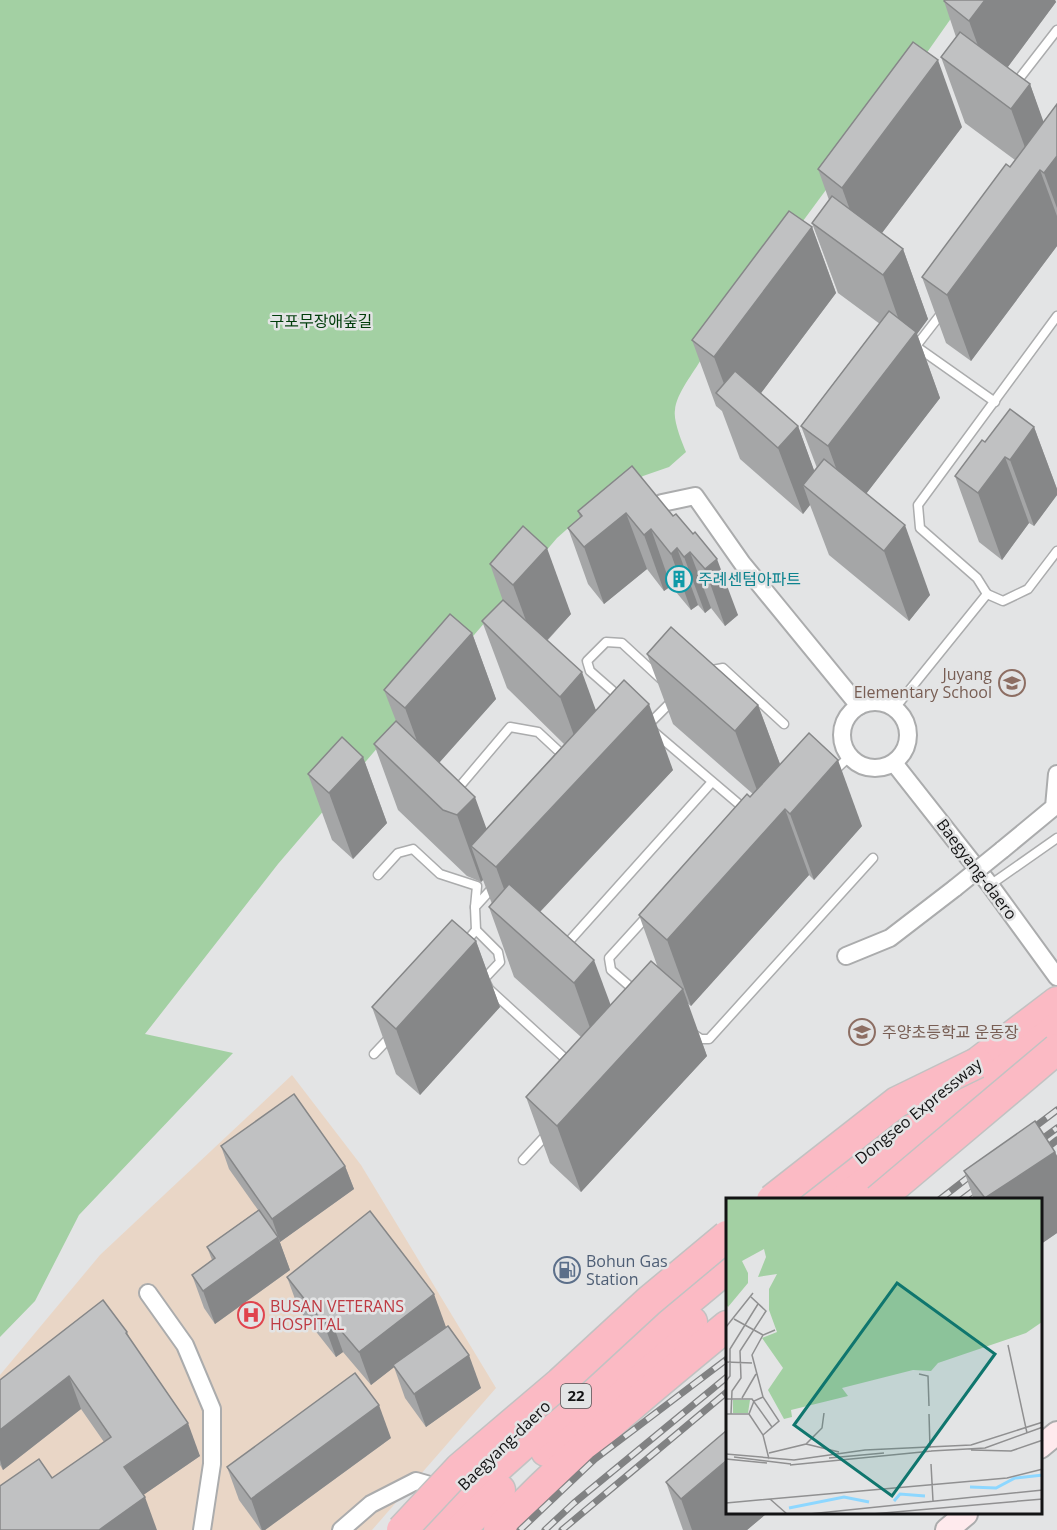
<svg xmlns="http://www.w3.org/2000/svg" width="1057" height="1530" font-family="'Open Sans','Noto Sans KR',sans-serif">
<rect width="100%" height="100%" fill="#e3e4e5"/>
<path fill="#e9d6c6" d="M292 1075 361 1165 496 1388 372 1530H0V1375L100 1255Z"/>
<path fill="#a3d0a3" d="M0 0H964L921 61 702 358C694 372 676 394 675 410 673 421 682 442 686 452L669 467 643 476 584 514 557 538 278 864 145 1034 233 1053 79 1215 35 1301 0 1337Z"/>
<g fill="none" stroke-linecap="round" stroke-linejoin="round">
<defs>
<g id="lane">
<path d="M1015 84 1057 30"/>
<path d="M917 347 995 402"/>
<path d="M913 350 944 310"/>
<path d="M987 594 1003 601 1028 589 1057 551"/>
<path d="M707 671 723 668 784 724"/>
<path d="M622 699 590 671 587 661 606 642 622 643 661 679"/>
<path d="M673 700 647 726 747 811"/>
<path d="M895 708 987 594 977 578 920 528 918 505 1057 316"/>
<path d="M832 773 849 757"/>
<path d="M455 792 510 727 538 732 566 758"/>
<path d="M378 875 398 853 413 849 440 874 477 886 475 907"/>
<path d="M990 885 1057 838"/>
<path d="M476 930 498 952 500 962 484 979 489 989 570 1063"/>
<path d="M465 943 476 930 475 907 496 884"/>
<path d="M564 947 712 782"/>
<path d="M635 988 634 990 611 970 609 958 649 914"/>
<path d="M692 1033 701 1039H709L873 858"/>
<path d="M374 1054 392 1035"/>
<path d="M523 1160 549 1132"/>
</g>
<g id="street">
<path d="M645 515 662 503 695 496 742 563 859 706"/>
<circle cx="875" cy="735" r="33"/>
<path d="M894 763 990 885 1057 977"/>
<path d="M1002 850 1054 807 1057 774"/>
<path d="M846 956 890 938 955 888"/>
<path d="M148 1293 185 1345 212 1409V1464L202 1530"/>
<path d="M341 1530 371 1504 416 1481 447 1490"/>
</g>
<g id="secondary">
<path d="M1040 1447 1057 1433"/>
<path d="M947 1530 966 1514"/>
</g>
<g id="highway">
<path d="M809 1200 977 1063 1057 1002"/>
<path d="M844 1200 1057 1028"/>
<path d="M546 1451 692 1322"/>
<path d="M430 1530 451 1509 632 1347 727 1268"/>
<path d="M460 1530 500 1490"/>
<path d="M499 1530C569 1456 649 1390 727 1326"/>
</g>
</defs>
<use href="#lane" stroke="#abacad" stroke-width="11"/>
<use href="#street" stroke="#abacad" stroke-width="20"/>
<use href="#secondary" stroke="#abacad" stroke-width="26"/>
<use href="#highway" stroke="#c2c2c2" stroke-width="33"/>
<use href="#lane" stroke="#fff" stroke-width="8"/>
<use href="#street" stroke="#fff" stroke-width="16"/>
<use href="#secondary" stroke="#feeaed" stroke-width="22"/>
<use href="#highway" stroke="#fbbac4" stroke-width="30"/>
<defs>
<g id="rail">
<path d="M1024 1135 1057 1110"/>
<path d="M1031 1147 1057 1128"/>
<path d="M1038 1155 1057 1140"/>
<path d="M939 1200 979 1169"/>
<path d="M961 1200 985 1182"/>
<path d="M520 1530 595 1459 727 1359"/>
<path d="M545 1530 574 1503 727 1377"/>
<path d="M562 1530 727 1392"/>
</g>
</defs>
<use href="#rail" stroke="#818283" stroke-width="7"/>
<use href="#rail" stroke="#e3e4e5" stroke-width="4.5" stroke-dasharray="14" stroke-linecap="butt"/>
<defs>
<path id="street-bridge" d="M955 888 1002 850"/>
<g id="highway-bridge">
<path d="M772 1200 897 1102 977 1063"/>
<path d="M878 1200 1057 1049"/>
<path d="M402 1530 460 1468 560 1383 649 1301 727 1236"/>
</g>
</defs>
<use href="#street-bridge" stroke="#abacad" stroke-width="20" stroke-linecap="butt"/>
<use href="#highway-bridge" stroke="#c2c2c2" stroke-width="33" stroke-linecap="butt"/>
<use href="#street-bridge" stroke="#fff" stroke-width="16"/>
<use href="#highway-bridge" stroke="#fbbac4" stroke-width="30"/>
</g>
<g fill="#a5a6a7">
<path d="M945 0H1055L1056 2 1007 68 1030 84 1043 122 1057 104V246L971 361 946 343 922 277 1015 160 965 123 941 57 956 37 944 1Z"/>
<path d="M962 127 882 233 903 249 928 319 917 334 940 398 866 494 930 595 909 621 829 555 810 505 803 514 740 459 722 411 716 406 692 340 812 227 836 293 761 393 798 426 814 471 817 468 801 426 880 324 838 293 812 223 829 200 818 169Z"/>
<path d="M1034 427 1057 489V495L1034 526 1029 523 1002 560 979 542 955 476Z"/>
<path d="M578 511 673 516 738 615 725 626 711 608 705 613 698 605 691 610 671 586 664 591 647 569 604 604 588 584 568 528 580 518Z"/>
<path d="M490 564 571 614 547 641 596 710 673 770 540 912 611 1005 658 968 639 915 753 794 673 724 647 654 758 705 780 764 862 826 814 880 809 875 691 1006 687 1003 707 1056 581 1192 550 1163 526 1097 581 1037 514 977 489 907 492 904 483 880 481 882 467 876 398 810 374 744 396 721 384 690 472 633 496 699 439 763 486 829 564 744 507 688 482 621 503 601Z"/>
<path d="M363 757 387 823 353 859 332 840 308 774Z"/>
<path d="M476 941 500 1007 420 1095 396 1074 372 1007Z"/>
<path d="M221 1146 345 1166 354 1189 280 1242 279 1240 290 1270 215 1324 204 1308 192 1275 212 1260 207 1247 258 1210 229 1169Z"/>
<path d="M1055 1152 1057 1156V1233L1041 1244V1200H974L964 1171Z"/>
<path d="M287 1277 446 1327 481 1388 426 1427 405 1398 394 1367 371 1385 343 1352 336 1357 299 1310Z"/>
<path d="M127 1332 130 1339 200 1456 143 1495 52 1478 104 1442 81 1409 3 1470 0 1465V1380Z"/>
<path d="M391 1438 265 1530H261L239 1500 227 1467Z"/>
<path d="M666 1482 766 1514 747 1530H683Z"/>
</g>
<g fill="#868788">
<path d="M985 0H1055L1056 2 993 87 969 21Z"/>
<path d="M938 60 962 127 866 254 842 188Z"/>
<path d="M1030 84 1054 151 1035 175 1011 109Z"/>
<path d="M1057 156V208L1044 173Z"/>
<path d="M1040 170 1057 216V246L971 361 947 295Z"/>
<path d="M812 227 836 293 743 417 733 408 714 357Z"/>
<path d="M903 249 928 319 917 334 940 398 852 512 828 446 907 343 883 275Z"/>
<path d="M798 426 822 492 803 485 810 505 803 514 778 448Z"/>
<path d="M1034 427 1057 489V495L1034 526 1010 460Z"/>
<path d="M1005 457 1029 523 1002 560 978 493Z"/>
<path d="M626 513 647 569 604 604 584 547Z"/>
<path d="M905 525 930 595 909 621 884 551Z"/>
<path d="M651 529 671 586 664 591 644 535Z"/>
<path d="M547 548 571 614 537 651 513 585Z"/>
<path d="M677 548 698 605 691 610 671 554Z"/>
<path d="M690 552 711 608 705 613 684 557Z"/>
<path d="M717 559 738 615 725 626 705 569Z"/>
<path d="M472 633 496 699 429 774 405 708Z"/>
<path d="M582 672 606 738 584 763 560 697Z"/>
<path d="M649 704 673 770 520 933 496 867Z"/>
<path d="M758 705 784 775 761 801 735 731Z"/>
<path d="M363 757 387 823 353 859 329 793Z"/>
<path d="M838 760 862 826 814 880 790 814Z"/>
<path d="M475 797 499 863 471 846 483 880 481 882 457 815Z"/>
<path d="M785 809 809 875 691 1006 667 940Z"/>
<path d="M476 941 500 1007 420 1095 396 1029Z"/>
<path d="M594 960 620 1030 599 1053 574 983Z"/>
<path d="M683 989 707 1056 581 1192 557 1126Z"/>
<path d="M1055 1152 1057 1156V1233L1041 1244V1200H986L985 1198Z"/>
<path d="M345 1166 354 1189 280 1242 272 1219Z"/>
<path d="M278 1237 290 1270 215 1324 203 1291Z"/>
<path d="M434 1294 446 1327 371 1385 359 1352Z"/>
<path d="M331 1319 343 1352 336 1357 324 1324Z"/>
<path d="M469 1355 481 1388 426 1427 414 1394Z"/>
<path d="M69 1376 81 1409 3 1470 0 1460V1430Z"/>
<path d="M379 1405 391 1438 265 1530H262L251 1499Z"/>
<path d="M188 1423 200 1456 136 1500 124 1467Z"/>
<path d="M727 1460V1514H766L747 1530H692L681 1499Z"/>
<path d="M145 1497 157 1530H99Z"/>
</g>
<g fill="#c0c1c2" stroke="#868788" stroke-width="1.5">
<path d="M945 0H985L969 21 944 1Z"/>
<path d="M960 32 1030 84 1011 109 941 57Z"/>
<path d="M913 42 938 60 842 188 818 169Z"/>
<path d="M1057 104V156L1044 173 1040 170 947 295 922 277 1006 164 1010 167Z"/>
<path d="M832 196 903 249 883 275 812 223Z"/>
<path d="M789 211 812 227 714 357 692 340Z"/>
<path d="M889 311 916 332 828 446 801 426Z"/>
<path d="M735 371 798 426 778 448 716 393Z"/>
<path d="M1010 409 1034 427 1010 460 1005 457 978 493 955 476 982 440 985 442Z"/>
<path d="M824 459 905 525 884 551 803 485Z"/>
<path d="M632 466 673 516 676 514 693 534 695 532 717 559 705 569 690 552 684 557 677 548 671 554 651 529 644 535 626 513 584 547 568 528 582 516 578 511Z"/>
<path d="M523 526 547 548 513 585 490 564Z"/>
<path d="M503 600 582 672 560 697 482 621Z"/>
<path d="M450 614 472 633 405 708 384 690Z"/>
<path d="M671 627 758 705 735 731 647 654Z"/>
<path d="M624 680 649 704 496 867 471 846Z"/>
<path d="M396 721 475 797 457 815 443 810 374 744Z"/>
<path d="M809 733 838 760 790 814 785 809 667 940 639 915 747 794 750 797Z"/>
<path d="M342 737 363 757 329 793 308 774Z"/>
<path d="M509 884 594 960 574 983 489 907Z"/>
<path d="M452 920 476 941 396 1029 372 1007Z"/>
<path d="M651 961 683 989 557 1126 526 1097Z"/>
<path d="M294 1094 345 1166 272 1219 221 1146Z"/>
<path d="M1035 1121 1055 1152 985 1198 964 1171Z"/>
<path d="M259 1210 278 1237 203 1291 192 1275 215 1258 207 1247Z"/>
<path d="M370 1211 434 1294 359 1352 331 1319 324 1324 287 1277Z"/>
<path d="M103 1300 127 1332 126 1333 188 1423 124 1467 145 1497 99 1530H0V1486L39 1459 52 1478 111 1437 69 1376 0 1430V1380Z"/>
<path d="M448 1326 469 1355 414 1394 393 1365Z"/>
<path d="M355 1373 379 1405 251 1499 227 1467Z"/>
<path d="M727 1430V1460L681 1499 666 1482Z"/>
</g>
<defs>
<symbol id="building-ring" viewBox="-11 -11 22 22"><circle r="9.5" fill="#e3e4e5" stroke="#0f9aa8" stroke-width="1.5"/><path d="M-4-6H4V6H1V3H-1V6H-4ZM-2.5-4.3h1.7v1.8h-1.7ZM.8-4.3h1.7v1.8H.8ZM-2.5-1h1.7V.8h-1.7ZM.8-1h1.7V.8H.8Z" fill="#0f9aa8"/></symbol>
<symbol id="school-ring" viewBox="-11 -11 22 22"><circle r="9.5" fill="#e3e4e5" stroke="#8d6e63" stroke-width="1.5"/><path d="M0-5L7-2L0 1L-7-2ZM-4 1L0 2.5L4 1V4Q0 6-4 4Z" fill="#8d6e63"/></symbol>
<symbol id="fuel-ring" viewBox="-11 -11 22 22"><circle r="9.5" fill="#e3e4e5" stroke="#5c6f8a" stroke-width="1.5"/><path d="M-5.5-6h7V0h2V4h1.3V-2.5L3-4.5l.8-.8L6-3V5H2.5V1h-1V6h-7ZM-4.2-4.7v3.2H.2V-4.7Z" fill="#5c6f8a"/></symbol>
<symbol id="hospital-ring" viewBox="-11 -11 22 22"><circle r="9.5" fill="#e3e4e5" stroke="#e0444e" stroke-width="1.5"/><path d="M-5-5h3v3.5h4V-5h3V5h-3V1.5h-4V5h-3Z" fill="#e0444e"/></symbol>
</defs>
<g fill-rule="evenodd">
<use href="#building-ring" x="664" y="564" width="30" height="30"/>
<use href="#school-ring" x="997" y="668" width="30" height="30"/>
<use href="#school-ring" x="847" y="1017" width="30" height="30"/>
<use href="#fuel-ring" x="552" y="1255" width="30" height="30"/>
<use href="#hospital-ring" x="236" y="1300" width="30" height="30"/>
</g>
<g text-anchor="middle" stroke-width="5" stroke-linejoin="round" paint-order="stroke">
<rect fill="#e3e4e5" stroke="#515253" stroke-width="1.5" x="561" y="1384" width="30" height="24" rx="4.5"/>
<g font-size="15" font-weight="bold" fill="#131314">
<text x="576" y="1401">22</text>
</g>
<g font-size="16" fill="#013d0b" stroke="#e3e4e5">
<text x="321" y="327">구포무장애숲길</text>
</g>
<g font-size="16" fill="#0d838f" stroke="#e3e4e5" text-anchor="start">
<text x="698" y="585">주례센텀아파트</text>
</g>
<g font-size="16" fill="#785e54" stroke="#e3e4e5" text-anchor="end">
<text x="992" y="680">Juyang<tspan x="992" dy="18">Elementary School</tspan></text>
<text x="882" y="1038" text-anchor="start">주양초등학교 운동장</text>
</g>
<g font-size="16" fill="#131314" stroke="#e3e4e5">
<text transform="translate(977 869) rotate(53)" y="6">Baegyang-daero</text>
<text transform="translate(918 1111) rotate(-39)" y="6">Dongseo Expressway</text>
<text transform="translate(504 1445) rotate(-44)" y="6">Baegyang-daero</text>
</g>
<g font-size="16" fill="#4e5e75" stroke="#e3e4e5" text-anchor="start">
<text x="586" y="1267">Bohun Gas<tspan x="586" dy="18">Station</tspan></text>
</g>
<g font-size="16" fill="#be3a42" stroke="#e3e4e5" text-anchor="start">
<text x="270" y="1312">BUSAN VETERANS<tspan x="270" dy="18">HOSPITAL</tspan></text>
</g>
</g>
<g transform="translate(726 1198)">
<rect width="316" height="316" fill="#e3e4e5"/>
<path d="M0 1H316V124L300 135 212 165 205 173 187 172 116 190 122 198 65 212 66 219 58 221 42 192 57 170 36 140 51 134 43 112V91L51 76 32 79 40 59 38 51 16 63 22 75V85L2 109 0 106ZM7 202H24L22 215H7Z" fill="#a3d0a3"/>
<path fill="none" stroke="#8dd7ff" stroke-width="3" d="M244 289 270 290 289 280 317 277M168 303 174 296 199 298M63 310 118 299 143 304"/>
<path fill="none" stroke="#909091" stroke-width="1.5" d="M8 121 37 137M0 129 27 95M282 147 301 235M0 164 26 165M193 176 202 178 203 208M0 183 4 178V151L32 106M16 200 30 176M0 201H26L46 229M0 216H23L37 237 43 261M5 216 6 193 15 180 14 153 40 113 25 99M23 216 28 203 37 199M203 216 204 250M37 237 53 223 37 199 26 157 37 137 49 132M80 246 113 254M245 252 285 253 317 242M205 253 259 250 317 229M43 255 80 246 96 230 98 215M0 256 68 262 139 252 245 247 317 224M8 259 65 266M103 260 158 255M0 261 41 265M205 266 207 303M64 267 206 253M44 301 61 316M0 305 281 280 317 271M83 316 317 292M146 316 317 301"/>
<path fill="#0f766e" fill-opacity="0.15" stroke="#0f766e" stroke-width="3" d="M171 85 269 156 166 298 68 227Z"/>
<rect width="316" height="316" fill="none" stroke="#131314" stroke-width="3"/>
</g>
</svg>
